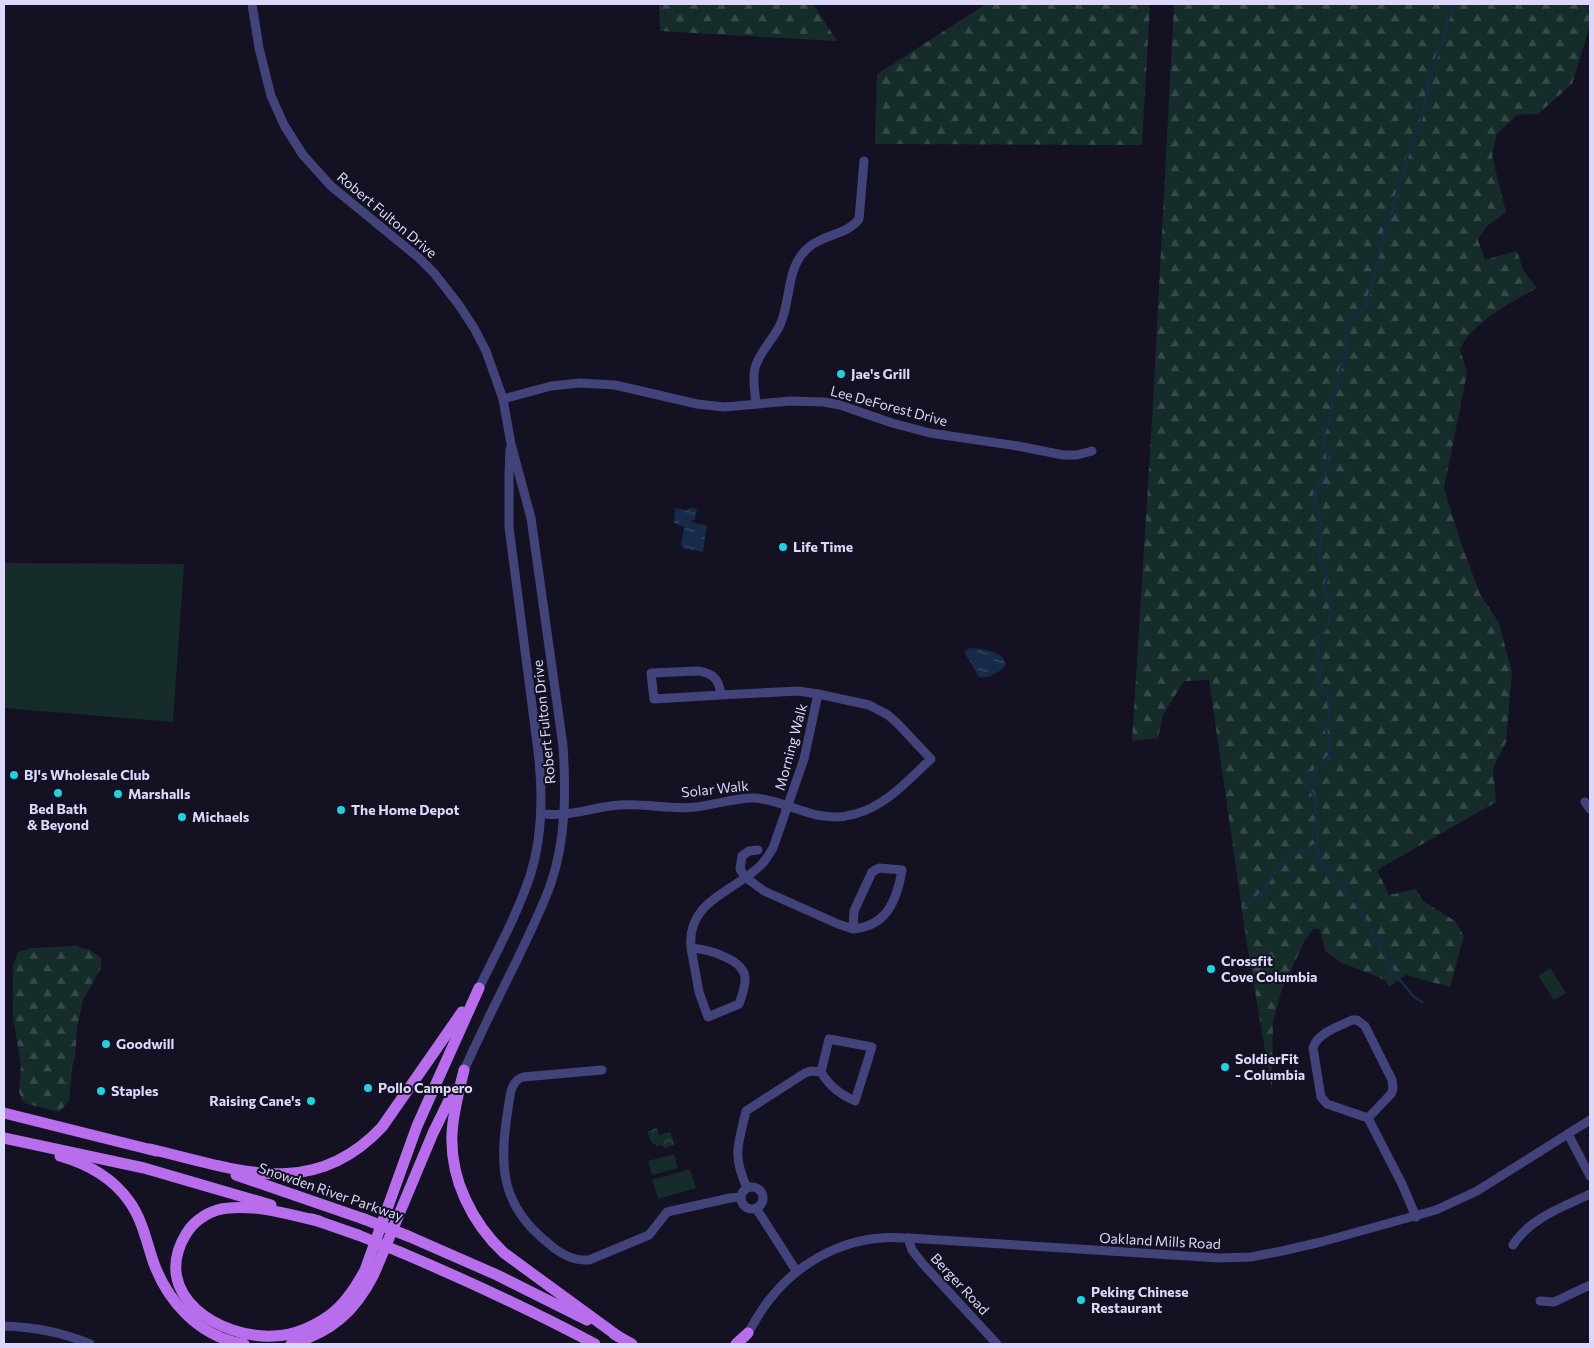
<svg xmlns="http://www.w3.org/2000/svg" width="1594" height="1348" font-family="Commissioner,sans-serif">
<defs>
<pattern id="forest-firs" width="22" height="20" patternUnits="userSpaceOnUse" patternTransform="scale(1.25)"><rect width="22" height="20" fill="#152c2a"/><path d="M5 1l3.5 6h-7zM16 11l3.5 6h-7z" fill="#364a4a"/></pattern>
<pattern id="park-crowns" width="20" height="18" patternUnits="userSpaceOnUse" patternTransform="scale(1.25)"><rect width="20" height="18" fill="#152c2a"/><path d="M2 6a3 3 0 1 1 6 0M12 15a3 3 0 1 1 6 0" fill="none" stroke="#364a4a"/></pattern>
<pattern id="water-ripples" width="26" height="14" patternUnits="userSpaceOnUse" patternTransform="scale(1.25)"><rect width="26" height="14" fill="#172b48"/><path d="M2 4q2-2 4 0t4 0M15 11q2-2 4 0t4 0" fill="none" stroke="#384963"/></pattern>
</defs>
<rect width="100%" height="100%" fill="#141123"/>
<g fill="#152c2a">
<path d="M4 563 184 564 173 722 4 708Z"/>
<path d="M1550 968 1566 993 1554 1000 1538 976Z"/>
<path d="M674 1154 678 1168 652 1175 648 1161Z"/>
<path d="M690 1169 696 1188 658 1199 652 1180Z"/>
</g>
<g fill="url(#forest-firs)">
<path d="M659 4H813L837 41 660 31Z"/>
<path d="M986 4H1150L1142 145 875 144 877 74Z"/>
<path d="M1174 4H1590V25L1572 84 1538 114 1517 115 1497 134 1492 156 1506 212 1486 227 1478 240 1485 260 1517 251 1523 270 1537 288C1511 302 1472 323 1460 349L1467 373 1444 488 1461 543 1480 594 1499 623 1512 672 1506 742 1493 768 1496 802 1377 870 1389 895 1416 889 1423 901 1455 921 1464 936 1450 987 1406 975 1389 987 1385 980 1340 962 1325 951 1320 930 1314 928 1305 940 1282 989 1273 1021 1272 1091 1247 944 1209 680 1184 681 1163 715 1158 738 1132 741 1152 421Z"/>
<path d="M76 946 90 950 101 958V968L83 1000 77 1028 75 1057 72 1068 69 1101 59 1112 24 1103 19 1092 21 1066 13 1017V966L18 952 31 948Z"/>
</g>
<path fill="url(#park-crowns)" d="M657 1128 659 1135 670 1132 675 1145 664 1148 662 1145 657 1146 651 1142 647 1131Z"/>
<g fill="url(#water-ripples)">
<path d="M675 508 687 510 690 508 697 509 695 520H692L693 523 707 525 703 552 683 548 681 545 684 527 674 523Z"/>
<path d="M970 648C982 649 1004 651 1006 665 1000 672 989 679 979 677L966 655 965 651Z"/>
</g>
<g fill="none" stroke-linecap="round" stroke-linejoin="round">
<g stroke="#172b48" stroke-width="2.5">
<path d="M1245 906C1250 902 1259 897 1263 891 1271 878 1276 868 1289 858 1297 851 1308 851 1317 843"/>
<path d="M1422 1002 1414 997 1394 973 1357 905 1323 865 1318 853 1317 843 1315 797 1307 786V782L1313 776 1315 769 1329 756 1330 750 1326 730 1330 711 1327 695 1319 681 1322 664 1318 660 1319 654 1317 637 1327 628 1331 614 1330 605 1324 587 1327 579V574L1320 565 1319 560 1321 540 1320 517 1314 498 1315 491 1325 475 1329 464 1324 441V433L1330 421 1332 402 1338 385V376L1345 356 1347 336 1346 323 1364 309 1367 303 1385 229 1392 214 1396 196 1411 145 1420 125 1430 78 1440 46 1445 39C1443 25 1451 17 1454 4"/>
</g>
<g stroke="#43437c" stroke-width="9">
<path d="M252 4 259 48 271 96 284 125 303 155 331 186 419 258 434 273 459 305 474 328 486 351 503 399 511 444 531 518 563 746C566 792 566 839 551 883 542 909 529 934 517 960 499 996 481 1033 464 1070"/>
<path d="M503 399 551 386 580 383 615 385 697 404 724 407 791 401 824 402 840 405 892 423 930 433 1018 446 1063 455H1077L1092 451"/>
<path d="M756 403C755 391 752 380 755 368 759 352 773 340 780 325 792 299 785 267 809 247 824 234 847 235 859 219L864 161"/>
<path d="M1585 802 1590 809"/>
<path d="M541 814C548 814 556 815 563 814 582 813 600 806 620 805 645 803 671 810 696 807 716 805 735 797 756 798 791 802 818 825 855 814 886 806 908 780 931 759L898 724 888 715 869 705 818 694 798 691 721 695C719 679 713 673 698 671L651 673 654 699 721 695"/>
<path d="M758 850 749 851 742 856 740 869 745 877 764 891 838 924 853 929 854 911 872 872 879 868 902 870C897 900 887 926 853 929"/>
<path d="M691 948 699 992 708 1017 739 1004C748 980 750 968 725 957 713 951 704 949 691 948 686 900 735 892 762 864 766 860 769 854 773 848L804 759 818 694"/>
<path d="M479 988C497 951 517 915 530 876 543 836 543 793 538 751L509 527V474L510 449"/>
<path d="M602 1070 523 1077C510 1081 510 1097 508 1109 499 1165 500 1205 548 1243 559 1253 574 1261 589 1260L649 1235 667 1212 730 1198 741 1197"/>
<path d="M1368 1118 1391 1094 1393 1089 1392 1080 1365 1026 1357 1020H1352C1338 1027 1317 1033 1313 1048L1321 1097 1327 1104 1368 1118 1402 1184 1416 1217"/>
<path d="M1568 1134 1590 1176"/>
<circle cx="752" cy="1198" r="11"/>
<path d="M747 1188C732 1154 738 1146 746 1111L805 1073 811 1071 821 1072C830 1087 840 1094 855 1101L872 1047 829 1039 821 1072"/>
<path d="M756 1208 797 1272"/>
<path d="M908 1238 912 1250 923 1264 997 1344"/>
<path d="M1513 1245C1530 1218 1563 1207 1590 1194"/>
<path d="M1540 1301 1554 1302 1590 1285"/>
<path d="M4 1326C34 1327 62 1332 90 1344"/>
<path d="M745 1338C753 1325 760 1311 770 1299 796 1265 838 1241 881 1238 890 1237 899 1238 908 1238L1219 1258 1251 1257 1282 1251 1321 1242 1436 1210 1477 1191 1590 1120"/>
</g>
<g stroke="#b86eec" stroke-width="11">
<path d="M464 1070C459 1091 453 1112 452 1134 450 1179 472 1223 504 1253L619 1337"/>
<path d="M4 1113 156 1151"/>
<path d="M4 1138 144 1168 271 1205"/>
<path d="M150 1149C236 1169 312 1202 382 1127L462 1012"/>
<path d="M60 1156C88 1164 112 1177 129 1201 142 1219 146 1240 153 1261 167 1301 199 1337 244 1344"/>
<path d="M236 1175 364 1219"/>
<path d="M312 1219 358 1235"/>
<path d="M319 1221C290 1215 260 1205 229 1208 212 1209 195 1219 186 1234 149 1295 220 1339 274 1336 293 1336 315 1326 330 1315 346 1303 356 1287 365 1270L417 1126 479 988"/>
<path d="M408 1236 497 1275 587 1320"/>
<path d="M400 1252C466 1280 531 1310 595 1344"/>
<path d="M614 1334 632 1344"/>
<path d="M291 1344C331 1332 355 1312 374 1274L433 1133 454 1090"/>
<path d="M736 1344 748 1333"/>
</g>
<g stroke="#b86eec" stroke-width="11">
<path d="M364 1219 408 1236"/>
<path d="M358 1235 400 1252"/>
</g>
</g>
<g fill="#1ed3e0" stroke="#141123" stroke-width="2">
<circle cx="841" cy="374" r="5"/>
<circle cx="783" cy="547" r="5"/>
<circle cx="14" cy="775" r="5"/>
<circle cx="58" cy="793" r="5"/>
<circle cx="118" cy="794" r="5"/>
<circle cx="341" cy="810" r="5"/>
<circle cx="182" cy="817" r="5"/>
<circle cx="1211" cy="969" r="5"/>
<circle cx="106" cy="1044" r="5"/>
<circle cx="1225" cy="1067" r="5"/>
<circle cx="368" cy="1088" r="5"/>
<circle cx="101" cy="1091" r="5"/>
<circle cx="311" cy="1101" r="5"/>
<circle cx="1081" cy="1300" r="5"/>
</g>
<g text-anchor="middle" stroke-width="4" stroke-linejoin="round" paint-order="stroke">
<g font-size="14" fill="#dbd8fa" stroke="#141123">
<text transform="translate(387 215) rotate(40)" y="5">Robert Fulton Drive</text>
<text transform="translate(889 406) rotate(15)" y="5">Lee DeForest Drive</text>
<text transform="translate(544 722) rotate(-96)" y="5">Robert Fulton Drive</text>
<text transform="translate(791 747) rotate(-75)" y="5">Morning Walk</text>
<text transform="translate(715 789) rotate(-6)" y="5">Solar Walk</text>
<text transform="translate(331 1192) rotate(19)" y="5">Snowden River Parkway</text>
<text transform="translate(1160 1241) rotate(3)" y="5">Oakland Mills Road</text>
<text transform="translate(960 1284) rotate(47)" y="5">Berger Road</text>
</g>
<g font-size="14" font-weight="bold" fill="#dbd8fa" stroke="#141123" text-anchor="start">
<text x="851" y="379">Jae's Grill</text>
<text x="793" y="552">Life Time</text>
<text x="24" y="780">BJ's Wholesale Club</text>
<text x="128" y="799">Marshalls</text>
<text x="58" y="814" text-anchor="middle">Bed Bath<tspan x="58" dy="16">&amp; Beyond</tspan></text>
<text x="351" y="815">The Home Depot</text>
<text x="192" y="822">Michaels</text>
<text x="1221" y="966">Crossfit<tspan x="1221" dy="16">Cove Columbia</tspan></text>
<text x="116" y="1049">Goodwill</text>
<text x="1235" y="1064">SoldierFit<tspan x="1235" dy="16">- Columbia</tspan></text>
<text x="378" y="1093">Pollo Campero</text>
<text x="111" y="1096">Staples</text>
<text x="301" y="1106" text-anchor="end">Raising Cane's</text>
<text x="1091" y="1297">Peking Chinese<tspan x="1091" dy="16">Restaurant</tspan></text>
</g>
</g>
<rect width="1594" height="1348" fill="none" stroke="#dbd8fa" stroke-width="10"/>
</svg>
